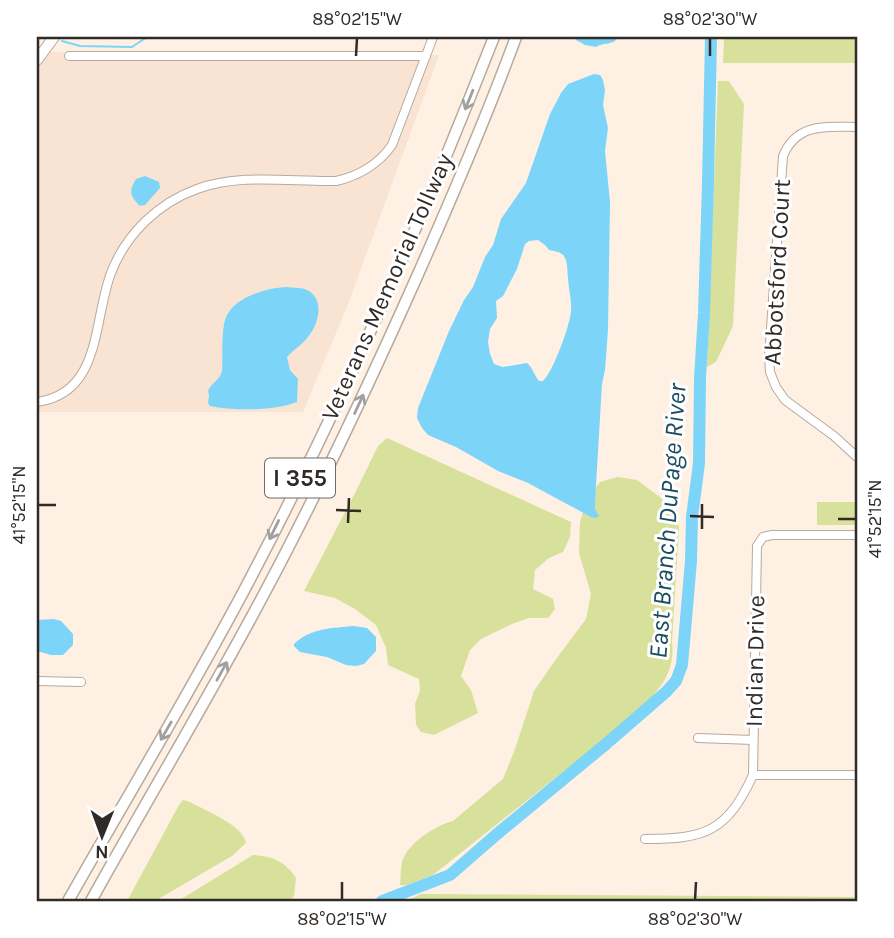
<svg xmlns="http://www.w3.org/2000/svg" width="894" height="938" font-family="Karla,sans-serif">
<rect width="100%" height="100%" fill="#fff0e4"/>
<path fill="#f9e4d3" d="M47 52 439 55 349 302 303 412H37V69Z"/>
<g fill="#d7e19c">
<path d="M724 37H857V63H723Z"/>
<path d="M718 81H729L744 104 733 326 716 362 707 367Z"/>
<path d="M387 438 571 522 570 537 563 552 549 558 535 570 533 589 553 599 555 609 548 618H529L512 624 481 639 470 650 461 676 471 690 478 713 434 735 421 732 416 725 415 704 420 691 419 679 388 665 386 648 376 625 355 609 335 598 304 591 354 495 378 446Z"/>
<path d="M618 477 637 480 661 498 677 514 679 528 672 642C677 683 645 703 618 728L433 875 407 885H400C401 877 400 864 404 857 412 841 436 825 453 821L503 779 515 749 534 691 554 662 586 619 591 594 579 553 580 522 587 499 600 482Z"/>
<rect x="817" y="502" width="40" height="23"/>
<path d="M183 800 190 802C206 811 243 825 246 843L232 856 155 901H127L179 805Z"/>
<path d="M253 855C272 856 286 862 296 878L294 896 290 901H178Z"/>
<path d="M421 894 857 897V901H406Z"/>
</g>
<g fill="#7cd5f9" fill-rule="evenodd">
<path d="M575 37H617V39C610 46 603 42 596 47L585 45 576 40Z"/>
<path d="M594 74 600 75 603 80 605 90 603 105 608 128 605 151 610 202 608 330 605 370 602 384 595 502V509L599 516 596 518 591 517 528 483 498 471 456 447 428 435 422 428 417 418 418 408 449 331 464 300 473 287 485 257 493 245 501 219 526 183 550 114 561 93 568 84ZM538 240 545 245 549 250C554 251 561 252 564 256 568 262 567 271 568 277 568 288 572 299 571 310 571 323 553 372 543 381H539C534 375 533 368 527 363L503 367 494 364 490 354 488 342 490 329 497 318 496 301 503 296 517 269 525 244 529 241Z"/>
<path d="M145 176 159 182 160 188 145 205C138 206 141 207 136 202 129 193 130 189 136 179Z"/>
<path d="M286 287C293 288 303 287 309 291 325 301 318 325 308 337 302 345 294 349 287 357L290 370 298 379 297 402C274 411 234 411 210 406L208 403 209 396 208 391C211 383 220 380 222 371 223 355 221 336 225 320 231 298 266 288 286 287Z"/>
<path d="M54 619 61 621 73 634V645L63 655H51L37 651V620Z"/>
<path d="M354 626 367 628 376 637V651L364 664 356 666 346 665 327 657 300 652 294 646V644C310 628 333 628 354 626Z"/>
</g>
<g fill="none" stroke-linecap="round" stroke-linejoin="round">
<path stroke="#7cd5f9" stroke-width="2" d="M62 41 80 46 132 47 147 37"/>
<path stroke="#7cd5f9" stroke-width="12" d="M382 901 450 875 497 834 606 744 666 692 676 681 682 665 691 561 692 517 699 463 700 378 704 313 708 183 711 37"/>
<defs>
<g id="minor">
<path d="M69 56H426"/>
<path d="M857 127C827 127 797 122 783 156L769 357 770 372 776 387 785 400 834 436 857 457"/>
<path d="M37 402C102 393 93 320 111 273 126 234 158 203 197 189 240 173 291 182 336 181 358 176 379 164 392 145L433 37"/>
<path d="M37 681 81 682"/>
<path d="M698 738 753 740"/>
<path d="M753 775H857"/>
<path d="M645 839C705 839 727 832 753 775L757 546 763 537 772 535H857"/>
</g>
<path id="major" d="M37 60 54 37"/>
<g id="highway">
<path d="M68 901C128 795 191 691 248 583 341 406 421 223 494 37"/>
<path d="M91 901C148 798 210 696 265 592 321 487 371 380 419 272 453 195 487 116 516 37"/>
</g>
</defs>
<use href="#minor" stroke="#b6a99d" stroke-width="10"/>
<use href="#major" stroke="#b6a99d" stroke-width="12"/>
<use href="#highway" stroke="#b6a99d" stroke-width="13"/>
<use href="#minor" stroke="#fff" stroke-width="8"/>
<use href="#major" stroke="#fff" stroke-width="10"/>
<use href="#highway" stroke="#fff" stroke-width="10"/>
</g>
<defs><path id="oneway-shaft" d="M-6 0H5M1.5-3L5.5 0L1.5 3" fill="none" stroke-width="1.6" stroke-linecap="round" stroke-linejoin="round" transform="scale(1.75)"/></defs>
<g stroke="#a2a09e">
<use href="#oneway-shaft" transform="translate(469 100) rotate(112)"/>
<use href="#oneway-shaft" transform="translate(359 404) rotate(-65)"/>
<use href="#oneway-shaft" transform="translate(274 530) rotate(116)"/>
<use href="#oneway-shaft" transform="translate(222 671) rotate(-61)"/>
<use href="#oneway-shaft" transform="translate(166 731) rotate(120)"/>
</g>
<path fill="none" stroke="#312b27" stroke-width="2.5" d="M356 56 357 38M710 56V38M38 505H56M336 510 361 511M690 516 714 517M838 519H856M348 523 349 498M702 529V504M342 900V882M695 900 696 882"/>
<g text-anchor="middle" stroke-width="6" stroke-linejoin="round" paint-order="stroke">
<rect fill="#fff" stroke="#6f6b68" stroke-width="2" x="265" y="458.5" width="70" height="39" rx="5"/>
<g font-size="23" font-weight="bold" fill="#312b27">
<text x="300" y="486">I 355</text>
</g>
<g font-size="24" fill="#312b27" stroke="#fff">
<text transform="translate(777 272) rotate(-87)" y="8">Abbotsford Court</text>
<text transform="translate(387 287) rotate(-66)" y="8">Veterans Memorial Tollway</text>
<text transform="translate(755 661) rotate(-89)" y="8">Indian Drive</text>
</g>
<g font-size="26" font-style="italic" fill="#1b4d60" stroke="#fff">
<text transform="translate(667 521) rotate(-86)" y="9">East Branch DuPage River</text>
</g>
</g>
<rect width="894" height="938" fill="none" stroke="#ffffff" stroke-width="77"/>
<g transform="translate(102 836) rotate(181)" stroke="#ffffff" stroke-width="5" paint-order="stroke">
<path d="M0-5L12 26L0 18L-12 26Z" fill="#312b27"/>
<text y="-10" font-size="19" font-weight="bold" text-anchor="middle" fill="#312b27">N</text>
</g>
<rect x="38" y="38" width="818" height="862" fill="none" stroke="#312b27" stroke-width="2.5"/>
<g font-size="18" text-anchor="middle" fill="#312b27">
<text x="357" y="25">88°02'15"W</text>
<text x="710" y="25">88°02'30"W</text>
<text transform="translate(19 505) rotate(-90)" y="6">41°52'15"N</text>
<text transform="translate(875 519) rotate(-90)" y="6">41°52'15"N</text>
<text x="342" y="925">88°02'15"W</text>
<text x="695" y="925">88°02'30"W</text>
</g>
</svg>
